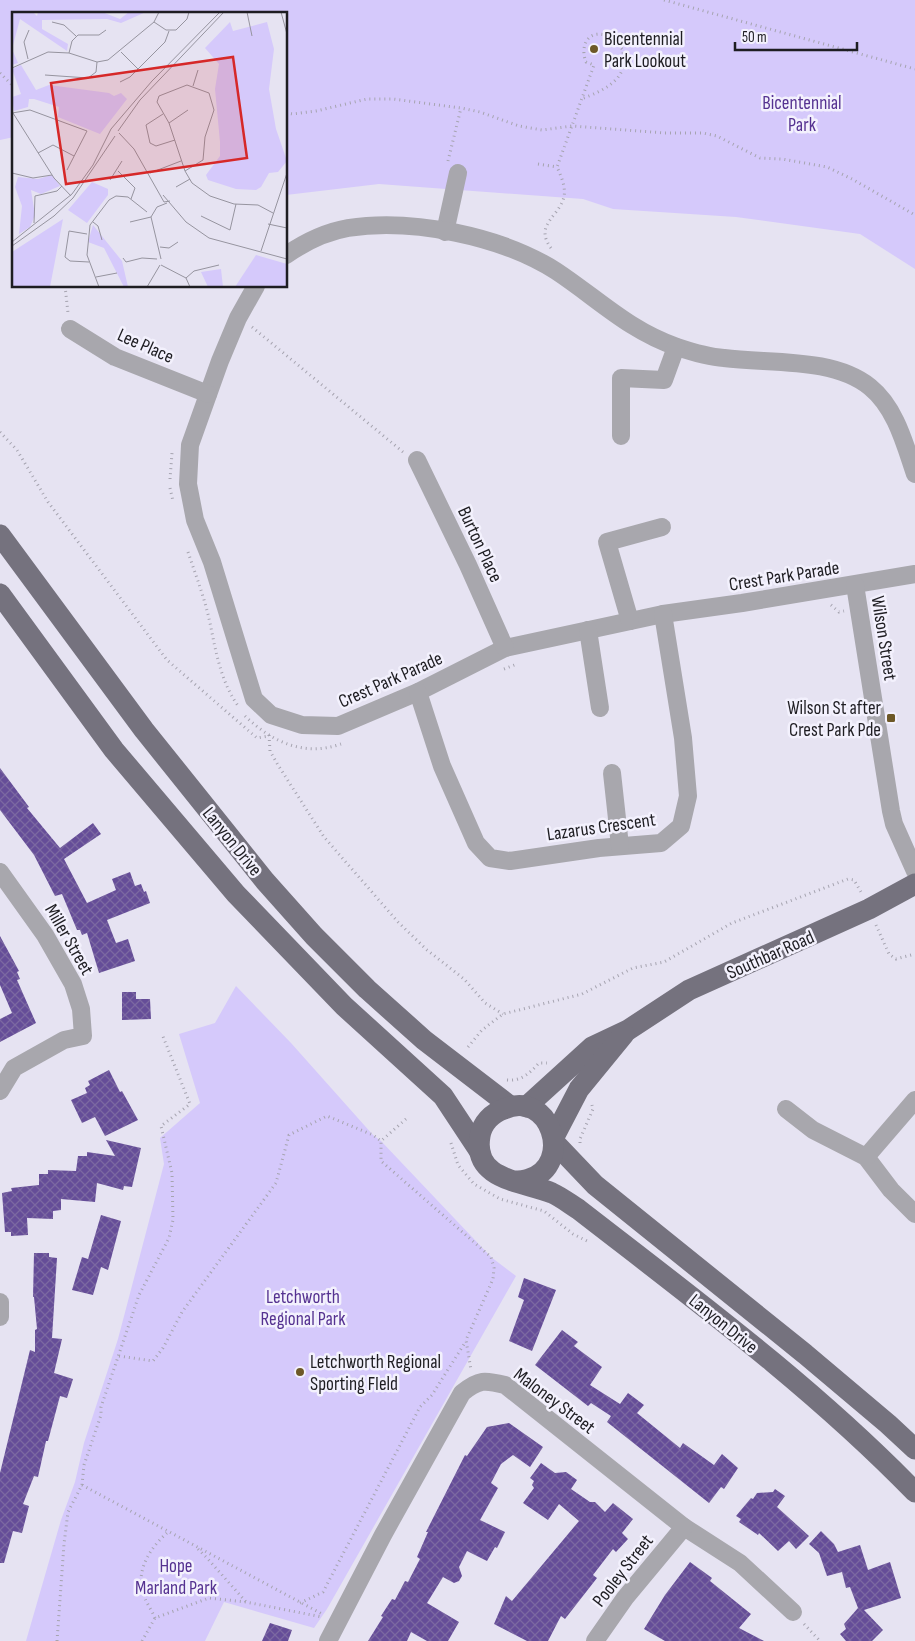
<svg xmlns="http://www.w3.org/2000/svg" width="915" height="1641" font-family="'Sofia Sans Condensed',sans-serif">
<defs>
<pattern id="building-cross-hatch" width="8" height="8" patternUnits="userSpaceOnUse" patternTransform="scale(1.25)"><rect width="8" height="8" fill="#654d98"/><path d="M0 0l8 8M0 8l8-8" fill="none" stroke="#7b68a1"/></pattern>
</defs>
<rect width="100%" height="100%" fill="#e6e3f2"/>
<g fill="#d5c9fb">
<path d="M0 0H915V269L860 234 736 217 613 209 583 199 379 184 286 195V14H14V137L0 140Z"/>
<path d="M236 986 291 1043 373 1135 381 1141 491 1257 516 1276 327 1609 314 1628 224 1602 205 1641H26L61 1520 75 1482 84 1443 118 1339 164 1164 160 1138 200 1103 179 1034 215 1023Z"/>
</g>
<g fill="url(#building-cross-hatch)">
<path d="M0 768 29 807 27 808 60 848 93 823 101 834 64 859 87 903 116 890 112 879 130 872 135 886 141 884 144 892 146 891 150 903 107 920 116 943 128 939 135 961 99 973 87 933 82 935 80 930H77L62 894 55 896 34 855 0 810Z"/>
<path d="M0 936 19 971 17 972 20 979 17 980 36 1023 0 1042V1019L12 1013 0 985Z"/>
<path d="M122 992H136V999H150L151 1019 122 1020Z"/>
<path d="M109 1070 120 1092 122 1091 138 1120 105 1136 95 1117 82 1123 71 1100 87 1093 85 1088 90 1085 88 1081Z"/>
<path d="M106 1140 141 1148 132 1187 124 1186 123 1190 97 1183 95 1202 61 1199V1210L53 1211V1219L27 1218 28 1235 11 1236V1232H5L2 1193 12 1191 11 1188 39 1185V1174H48V1170L76 1171 78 1156H87V1152L115 1156Z"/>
<path d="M101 1215 121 1221 108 1270 101 1267 93 1295 72 1290 82 1257 88 1259Z"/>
<path d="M34 1253H49V1257L57 1258 52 1338 62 1339 54 1373 73 1379 67 1398 60 1396 48 1441H46L38 1477 34 1476 23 1504 29 1506 22 1533 13 1531 4 1563H0V1473L30 1350 35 1352V1330L37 1329 34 1297H33Z"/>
<path d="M524 1278 556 1290 532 1351 509 1341 524 1300 518 1297Z"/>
<path d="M562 1330 578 1342 574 1346 602 1367 590 1385 620 1404 628 1393 644 1405 637 1413 680 1448 683 1443 714 1465 722 1454 738 1468 724 1489 721 1487 709 1503 607 1422 611 1416 591 1403 588 1406 535 1365Z"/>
<path d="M509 1423 543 1447 530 1467 513 1455 501 1464 491 1483 498 1488 480 1520 505 1532 497 1548 495 1547 487 1561 467 1551 459 1567 462 1576 459 1581 454 1583 443 1577 427 1603 459 1622 448 1641H427L411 1632 407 1641H368L383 1617 381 1616 392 1599 395 1600 405 1581 408 1582 420 1559 417 1557 428 1532H426L465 1455 467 1456 487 1427Z"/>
<path d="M541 1463 555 1473 566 1472 577 1480 571 1489 590 1502H595L605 1512 613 1503 633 1519 622 1533 628 1539 616 1552 613 1549 593 1575 597 1578 565 1619 561 1616 548 1641H527L494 1624 506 1596 512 1601 579 1521 559 1504 548 1520 523 1503 534 1488 532 1485 534 1481 530 1478Z"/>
<path d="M775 1489 785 1496 777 1507 809 1536 796 1549 789 1541 778 1551 759 1533 758 1535 739 1522 741 1519 736 1516 751 1498 753 1499 757 1493 773 1492Z"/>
<path d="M821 1531 834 1544 838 1552 860 1545 868 1570 890 1562 901 1598 864 1610 883 1630 872 1641H846L840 1634 846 1629 844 1624 858 1608 850 1587 846 1588 842 1572 827 1576 819 1553 809 1544Z"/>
<path d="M690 1562 712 1578 710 1581 751 1614 739 1628 764 1641H665L644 1629 665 1595Z"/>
<path d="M270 1623 292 1630 288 1641H262Z"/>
</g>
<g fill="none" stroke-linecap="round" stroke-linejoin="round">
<g stroke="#a6a4b0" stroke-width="3" stroke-dasharray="1 4" stroke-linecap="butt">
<path d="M664 0 915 69"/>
<path d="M0 73 14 87"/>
<path d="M286 113 293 114 316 111 367 99H393L461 108 480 112 519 126 542 130 572 126 665 133H703L717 136 760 158 782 159 827 167 852 179 915 215"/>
<path d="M448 161 461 108"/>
<path d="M538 164 557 167"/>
<path d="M551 248C534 225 558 218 564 197 566 187 561 176 557 167L594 65 586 62C580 47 587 30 605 35 613 37 618 44 623 50 623 56 624 64 622 70 617 85 595 94 581 99"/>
<path d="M65 286 68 313"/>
<path d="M252 327 403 452"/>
<path d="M0 432 17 450 48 502 167 660 257 738 269 736"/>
<path d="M170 479 172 453"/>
<path d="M170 488 173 501"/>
<path d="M188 552C196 576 205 599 210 623 216 652 221 683 239 707"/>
<path d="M831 605 839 612 844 611"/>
<path d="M504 669 517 664"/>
<path d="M245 716C272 742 304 757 341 744"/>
<path d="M269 735 270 751 278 765 324 837 398 922 427 950 464 979 485 1003 503 1014"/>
<path d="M876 925 889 954 896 959 915 954"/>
<path d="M468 1047 482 1030 503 1014 582 994 633 968 664 962 732 923 848 879 854 880 861 892"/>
<path d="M507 1080C522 1081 530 1073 539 1063H547"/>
<path d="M406 1119 381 1141V1161L491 1257 494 1268 493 1279 466 1340 471 1370"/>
<path d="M451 1143 458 1165 474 1184 500 1199 544 1211 573 1234 587 1241"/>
<path d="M580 1143V1139L593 1109 592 1105"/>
<path d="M119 1356 153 1361 163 1348 182 1312 276 1183 289 1135 327 1116 373 1135 381 1141"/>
<path d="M82 1485 324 1615"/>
<path d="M198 1549 208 1559 246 1602"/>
<path d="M300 1603 323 1592 420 1407 432 1395 466 1341"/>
<path d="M155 1618C151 1609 144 1599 142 1590 137 1567 152 1546 168 1532"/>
<path d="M804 1624 820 1641"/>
<path d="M57 1641 64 1544 68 1512 82 1485 84 1465 101 1415V1407L139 1295 169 1238 173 1220 172 1173 161 1126 190 1104 162 1034"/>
<path d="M142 1641 155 1618 209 1598 246 1602 322 1617"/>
</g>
<g stroke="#a8a7ad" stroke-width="18">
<path d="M445 232 458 173"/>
<path d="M286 255C305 242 325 232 348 228 412 218 501 236 556 271 597 298 628 330 677 347 692 352 709 357 724 358 770 364 833 357 870 387 896 408 905 445 915 474"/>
<path d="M256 286 238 318 220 361 190 445 188 484 195 520 212 562 254 699 271 715 302 725 338 726 418 692 505 648 663 614 742 603 915 574"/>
<path d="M70 329 115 357 208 394"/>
<path d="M621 436V378L664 380 676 347"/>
<path d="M417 460 468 565 505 648"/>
<path d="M855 585 891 811 894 824 915 871"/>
<path d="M630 621 607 542 662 527"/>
<path d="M588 630 600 708"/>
<path d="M418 692 442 766 476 843 490 858 510 861 599 848 661 843 681 826 688 796 683 738 663 614"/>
<path d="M612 773 620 846"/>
<path d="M0 872 45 935 73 984 81 1009 83 1036 64 1040 14 1068 0 1091"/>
<path d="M786 1109 813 1130 866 1157 891 1190 915 1214"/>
<path d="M866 1157 915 1100"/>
<path d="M0 1302V1317"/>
<path d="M328 1641 383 1535 462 1393C479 1379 485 1380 505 1385L684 1527 740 1563 793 1612"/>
<path d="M595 1641 625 1598 684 1527"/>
</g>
<g stroke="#75727e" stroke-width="21">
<path d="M0 535 144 730 265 881 314 936 367 989 424 1040 510 1106"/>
<path d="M0 594 114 750 236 894 344 1006 443 1096 480 1152"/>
<path d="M526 1107 592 1047 628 1030 689 990 869 909 915 884"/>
<path d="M554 1137 579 1089 624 1034"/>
<path d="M554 1142 595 1185 805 1354 888 1424 915 1449"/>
<path d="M514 1181C518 1181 524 1181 529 1179 575 1164 550 1089 504 1109 492 1113 482 1123 480 1136 472 1181 523 1181 552 1193 561 1197 570 1204 578 1209 694 1299 813 1387 915 1492"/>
</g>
</g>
<g fill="#6d5827" stroke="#f3f1fd" stroke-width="2">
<circle cx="594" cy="49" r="5"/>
<rect x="886" y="713" width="10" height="10" rx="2.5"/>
<circle cx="300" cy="1372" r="5"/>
</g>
<g text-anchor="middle" stroke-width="5" stroke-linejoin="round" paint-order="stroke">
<g font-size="19" fill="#1e1d22" stroke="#f3f1fd" text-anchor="start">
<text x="604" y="45">Bicentennial<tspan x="604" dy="22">Park Lookout</tspan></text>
<text x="881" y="714" text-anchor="end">Wilson St after<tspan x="881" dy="22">Crest Park Pde</tspan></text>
<text x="310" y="1368">Letchworth Regional<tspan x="310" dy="22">Sporting FIeld</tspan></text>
</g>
<g font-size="19" fill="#553291" stroke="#f3f1fd">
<text x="802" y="109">Bicentennial<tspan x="802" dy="22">Park</tspan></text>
<text x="303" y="1303">Letchworth<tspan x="303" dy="22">Regional Park</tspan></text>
<text x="176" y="1572">Hope<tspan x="176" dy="22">Marland Park</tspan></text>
</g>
<g font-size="19" fill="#1e1d22" stroke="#f3f1fd">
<text transform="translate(146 345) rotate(24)" y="7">Lee Place</text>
<text transform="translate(481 544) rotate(65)" y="7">Burton Place</text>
<text transform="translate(784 575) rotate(-9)" y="7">Crest Park Parade</text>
<text transform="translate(885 638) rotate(81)" y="7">Wilson Street</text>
<text transform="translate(390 679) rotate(-24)" y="7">Crest Park Parade</text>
<text transform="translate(601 826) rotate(-8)" y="7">Lazarus Crescent</text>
<text transform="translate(233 841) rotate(51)" y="7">Lanyon Drive</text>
<text transform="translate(70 939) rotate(60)" y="7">Miller Street</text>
<text transform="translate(770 954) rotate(-24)" y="7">Southbar Road</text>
<text transform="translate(724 1323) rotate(39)" y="7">Lanyon Drive</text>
<text transform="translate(555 1400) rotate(37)" y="7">Maloney Street</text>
<text transform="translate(622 1570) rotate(-52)" y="7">Pooley Street</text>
</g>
</g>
<g transform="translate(12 12)">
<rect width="275" height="275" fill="#e6e3f2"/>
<path d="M40 163 48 174 29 182 19 178 23 203 18 215 7 222 10 194 3 175 6 165 26 167Z" fill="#d5c9fb"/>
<path d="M80 170 96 177V183L75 211 56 198ZM51 207 38 275H0V240ZM81 213 110 249 116 275H112L92 236 76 230ZM244 243 275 252V275H223ZM209 257 211 275H196L189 260Z" fill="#d5c9fb"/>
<path d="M0 0H21L25 4 26 0H90L108 7 117 0H134L109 11 95 7 30 8V17L56 32 55 39 8 7 0 37 6 51 0 53ZM218 10 221 19 255 10 262 37 257 77 264 117 275 149 266 160 257 161 249 175 244 178 224 177 196 168 194 163 208 144V130L203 77 207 52 193 36ZM9 53 24 78 37 73 97 81 102 84 109 81 115 87 88 122 46 105 47 95 22 87H17L16 95 2 99 0 85 9 82 0 57Z" fill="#d5c9fb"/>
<path fill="none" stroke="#96949f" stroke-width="1" d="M235 0 240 24M269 0 275 22M40 10 52 13 64 24M142 10 154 18H164L175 7 177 0M109 40 126 57M57 41 60 29 66 23H87L94 18M16 47 12 30 17 18M275 53V77M0 56 36 40 57 41 85 50 96 48 142 10 147 0M33 63 76 66 84 60 85 50M108 70 118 65 153 30 157 19M181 74 186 58M0 101 18 98 75 119 55 158M1 101 42 166 59 184M151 102 134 113 138 131 144 134 163 128M157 111 176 98M106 119 128 88 212 0M107 121 122 137 152 190 158 189M26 141 41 133 62 144M106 159 123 176 119 187M173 159 191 148 193 125 202 98 197 81 175 73 147 84 145 90 157 111 173 159 180 171 198 184 222 192 246 193 261 201M0 161 21 166 40 163M138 161 169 149M98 168 110 149M164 175 178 167M151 183 174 210 197 226 275 247M189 204 218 218 224 192M81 210 86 214 90 228M118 210 139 205M22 211 23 184 45 179 50 174M256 212 275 216M75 222 57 219 53 245 58 249 77 250M0 230 60 182 81 153 99 117 140 69 208 0M0 234 42 204 61 186 103 124M148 235 157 236 166 230M249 239 275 161M111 246 114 250 130 246 145 247M149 247 139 205 145 195 155 191M149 253 174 266 178 275M84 265 105 261M174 266 182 259 207 253M51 275H67M87 275 75 243 78 213 97 188 104 184 116 185 135 200M135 275 148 253"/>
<path fill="#d62828" fill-opacity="0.15" stroke="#d62828" stroke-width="2.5" d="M221 45 235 146 54 172 39 71Z"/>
<rect width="275" height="275" fill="none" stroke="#1e1d22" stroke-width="2.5"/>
</g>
<path d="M735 42v8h122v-8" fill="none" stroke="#1e1d22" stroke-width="2.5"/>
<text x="742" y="42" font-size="15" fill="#1e1d22" stroke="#f3f1fd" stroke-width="4" paint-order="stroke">50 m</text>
</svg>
